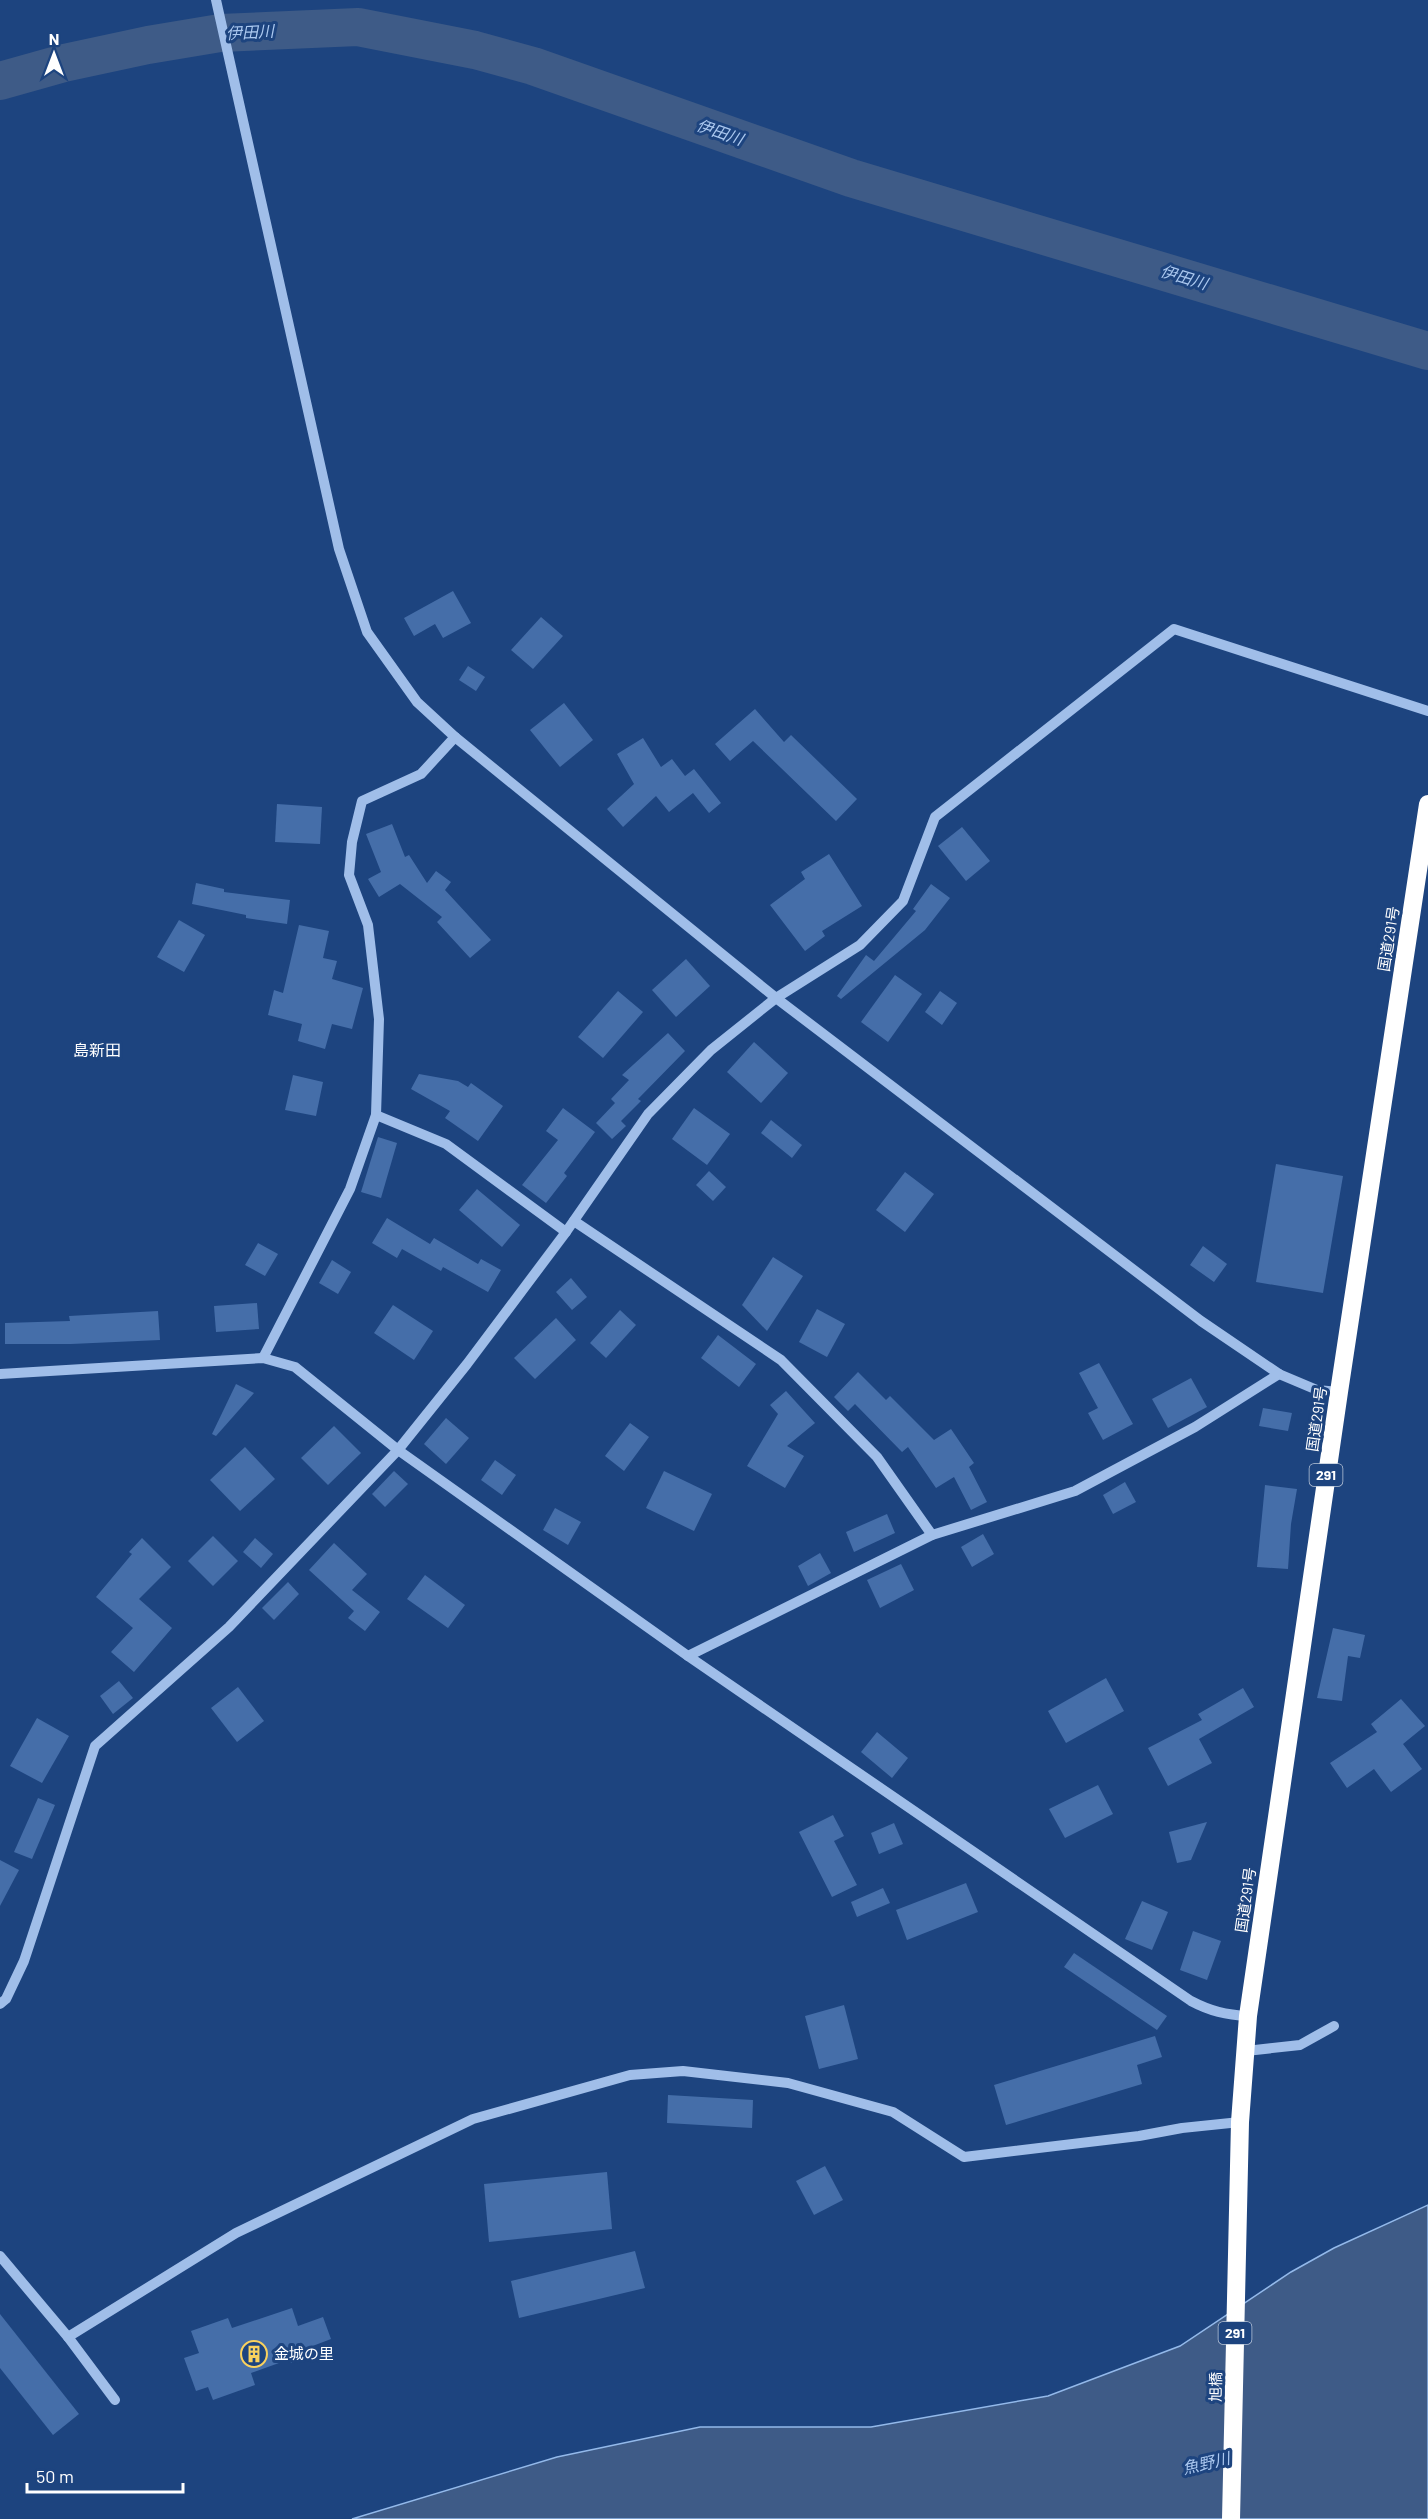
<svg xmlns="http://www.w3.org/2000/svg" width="1428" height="2519" font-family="Barlow,'Noto Sans JP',sans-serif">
<rect width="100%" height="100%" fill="#1d447f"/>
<path fill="#3e5b87" stroke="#93b9ea" stroke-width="1.5" d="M1428 2205V2519H352L557 2457 700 2427H871L1048 2396 1180 2346 1291 2272 1334 2248Z"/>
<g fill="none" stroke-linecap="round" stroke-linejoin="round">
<path stroke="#3e5b87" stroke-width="38" d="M0 81 64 63 148 45 220 33 358 27 475 50 533 66 851 178 1428 351"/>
</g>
<g fill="#456ea9">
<path d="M453 591 471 623 443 638 435 624 414 636 404 618Z"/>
<path d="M541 617 563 636 533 669 511 650Z"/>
<path d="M468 666 485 677 476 691 459 680Z"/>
<path d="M564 703 593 740 560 767 530 730Z"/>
<path d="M755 709 784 742 791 735 857 799 836 821 753 741 730 761 715 744Z"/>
<path d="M643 738 661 767 672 759 685 776 694 769 721 803 709 813 693 793 669 812 656 796 623 827 607 809 634 784 617 754Z"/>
<path d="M277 804 322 807 320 844 275 842Z"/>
<path d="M392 824 405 857 409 855 427 883 436 871 451 882 445 890 491 940 470 958 437 922 442 917 400 884 379 897 368 879 381 872 366 834Z"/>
<path d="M962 827 990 861 966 881 938 846Z"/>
<path d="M829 854 862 906 822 931 825 936 805 951 770 905 805 879 801 872Z"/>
<path d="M196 883 224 889V892L290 900 287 924 246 918V915L192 904Z"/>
<path d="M931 884 950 898 925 930 841 999 837 996 866 955 874 961 916 911 913 909Z"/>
<path d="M179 920 205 935 184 972 157 957Z"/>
<path d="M299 925 329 931 323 958 337 961 332 979 363 988 352 1029 332 1024 325 1049 298 1041 302 1024 268 1015 274 990 283 993Z"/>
<path d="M686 959 710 986 676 1017 652 990Z"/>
<path d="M895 975 922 994 888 1042 861 1022Z"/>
<path d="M618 991 643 1012 603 1058 578 1037Z"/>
<path d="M940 991 957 1003 942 1025 925 1012Z"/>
<path d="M668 1033 685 1051 638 1099 641 1101 621 1121 626 1126 612 1139 596 1123 615 1103 611 1099 629 1080 622 1075Z"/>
<path d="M754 1042 788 1073 761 1103 727 1072Z"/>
<path d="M419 1074 458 1081 468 1087 471 1083 503 1106 478 1141 445 1118 450 1111 411 1089Z"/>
<path d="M293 1075 323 1082 316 1116 285 1110Z"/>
<path d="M563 1108 595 1132 564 1173 567 1176 546 1203 522 1185 558 1140 546 1131Z"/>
<path d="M694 1108 730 1134 707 1165 672 1139Z"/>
<path d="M771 1120 802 1145 792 1158 761 1133Z"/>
<path d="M378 1137 397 1143 381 1198 361 1192Z"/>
<path d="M1276 1164 1343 1176 1323 1293 1256 1282Z"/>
<path d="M709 1171 726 1187 713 1201 696 1185Z"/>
<path d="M905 1172 934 1194 905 1232 876 1210Z"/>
<path d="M477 1189 520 1225 502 1247 459 1210Z"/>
<path d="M387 1218 430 1244 434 1238 478 1264 481 1259 501 1270 488 1292 443 1267 441 1271 402 1249 397 1258 372 1243Z"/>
<path d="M258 1243 278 1254 265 1276 245 1265Z"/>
<path d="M1203 1246 1227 1264 1214 1282 1190 1265Z"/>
<path d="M773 1257 803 1276 767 1331 742 1305Z"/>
<path d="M332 1260 351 1272 338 1294 319 1283Z"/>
<path d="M571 1278 587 1297 572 1310 556 1292Z"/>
<path d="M257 1303 259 1329 216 1332 214 1306Z"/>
<path d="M393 1305 433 1331 414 1360 374 1333Z"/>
<path d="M817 1309 845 1324 827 1357 799 1342Z"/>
<path d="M620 1310 636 1325 606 1358 590 1343Z"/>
<path d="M158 1311 160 1340 71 1344H5V1323L70 1321 69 1316Z"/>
<path d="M556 1318 576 1340 535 1379 514 1358Z"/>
<path d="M718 1335 756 1364 739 1387 701 1358Z"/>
<path d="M1099 1363 1133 1424 1103 1440 1088 1413 1098 1408 1079 1373Z"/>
<path d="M858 1372 886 1400 890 1396 934 1440 951 1429 974 1463 969 1467 987 1502 971 1510 954 1477 936 1488 908 1447 902 1452 855 1404 848 1411 834 1397Z"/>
<path d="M1191 1378 1207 1407 1168 1428 1152 1399Z"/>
<path d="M236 1384 254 1393 216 1436 212 1434Z"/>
<path d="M786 1391 815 1423 787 1446 804 1456 785 1488 747 1466 778 1414 770 1405Z"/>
<path d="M1263 1408 1292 1413 1288 1431 1259 1426Z"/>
<path d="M446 1418 469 1438 446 1464 424 1444Z"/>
<path d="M630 1423 649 1437 624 1471 605 1456Z"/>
<path d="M334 1426 361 1453 328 1485 301 1458Z"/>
<path d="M245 1447 275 1479 240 1511 210 1480Z"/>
<path d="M495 1460 516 1475 502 1495 481 1480Z"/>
<path d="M394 1471 408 1484 385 1507 372 1494Z"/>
<path d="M664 1471 712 1494 694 1531 646 1508Z"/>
<path d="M1125 1482 1136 1502 1113 1514 1103 1495Z"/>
<path d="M1265 1485 1297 1489 1291 1524 1288 1569 1257 1567Z"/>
<path d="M555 1508 581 1522 568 1545 543 1530Z"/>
<path d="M887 1514 895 1533 854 1552 846 1532Z"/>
<path d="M983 1534 994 1554 972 1567 961 1547Z"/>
<path d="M213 1536 238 1561 213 1586 188 1561Z"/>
<path d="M142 1538 171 1567 139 1599 172 1628 134 1672 111 1652 133 1628 96 1597 132 1554 129 1552Z"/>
<path d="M255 1538 273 1554 261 1568 243 1552Z"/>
<path d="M334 1543 367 1574 352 1590 380 1612 365 1631 348 1618 354 1611 309 1570Z"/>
<path d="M820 1553 831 1573 808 1586 798 1566Z"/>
<path d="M901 1564 914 1590 880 1608 867 1580Z"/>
<path d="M425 1575 465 1605 448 1628 407 1599Z"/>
<path d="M288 1582 299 1594 274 1620 262 1608Z"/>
<path d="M1333 1628 1365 1635 1360 1658 1348 1656 1342 1701 1317 1698Z"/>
<path d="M1106 1678 1124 1711 1066 1743 1048 1711Z"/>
<path d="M119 1681 133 1698 113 1714 100 1696Z"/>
<path d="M238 1687 264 1721 237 1742 211 1708Z"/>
<path d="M1243 1688 1254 1707 1199 1739 1212 1763 1168 1786 1148 1748 1202 1720 1198 1714Z"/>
<path d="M1401 1699 1425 1726 1403 1744 1422 1769 1391 1792 1374 1769 1347 1788 1330 1763 1377 1732 1371 1724Z"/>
<path d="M37 1718 69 1736 42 1783 10 1766Z"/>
<path d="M877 1732 908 1758 892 1778 861 1752Z"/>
<path d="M1098 1785 1113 1814 1065 1838 1049 1809Z"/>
<path d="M38 1798 55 1805 32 1859 14 1852Z"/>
<path d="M833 1815 844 1836 834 1841 857 1885 832 1897 799 1832Z"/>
<path d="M1207 1822 1191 1860 1177 1863 1169 1832Z"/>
<path d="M894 1823 903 1844 879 1854 871 1833Z"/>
<path d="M0 1860 19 1870 0 1906Z"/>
<path d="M966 1883 978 1912 907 1940 896 1910Z"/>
<path d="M883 1888 890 1903 857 1917 851 1902Z"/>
<path d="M1142 1901 1168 1912 1152 1950 1125 1939Z"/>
<path d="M1193 1931 1221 1941 1207 1980 1180 1970Z"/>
<path d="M1074 1953 1167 2016 1157 2030 1064 1967Z"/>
<path d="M844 2005 858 2059 819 2069 805 2016Z"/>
<path d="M1155 2036 1162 2057 1137 2065 1142 2084 1006 2125 994 2085Z"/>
<path d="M668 2095 753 2100 752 2128 667 2123Z"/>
<path d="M825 2166 843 2200 814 2215 796 2181Z"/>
<path d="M607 2172 612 2229 489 2242 484 2184Z"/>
<path d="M635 2251 645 2288 519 2318 511 2281Z"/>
<path d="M292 2308 298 2326 323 2317 331 2339 310 2347 313 2356 291 2363 290 2359 251 2373 255 2385 213 2400 208 2387 196 2391 184 2358 199 2353 191 2331 228 2318 232 2328Z"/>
<path d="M0 2314 79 2414 53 2435 0 2368Z"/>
</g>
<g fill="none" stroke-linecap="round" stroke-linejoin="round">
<g stroke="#a0bee9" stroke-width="10">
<path d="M216 0 339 549 367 632 417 702 455 737 776 998 1201 1321 1279 1374 1317 1390 1339 1392"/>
<path d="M376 1115 446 1144 566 1232"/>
<path d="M574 1221 781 1360 877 1457 932 1535"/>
<path d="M263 1358 350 1189 376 1115 379 1019 368 925 349 875 352 842 362 801 421 774 455 737"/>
<path d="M0 1374 263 1358 295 1367 398 1450 688 1656 1191 2001C1210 2011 1226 2015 1248 2016"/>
<path d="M688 1656 932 1535 1075 1491 1195 1427 1279 1374"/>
<path d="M0 2004 6 1999 24 1961 95 1746 229 1627 398 1450 467 1364 566 1232 648 1114 711 1050 776 998 860 945 903 901 935 817 1174 629 1428 711"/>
<path d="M1246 2051 1300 2045 1334 2026"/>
<path d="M0 2256 68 2337 115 2400"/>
<path d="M68 2337 236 2233 473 2119 630 2075 683 2071 788 2083 893 2112 964 2157 1139 2136 1182 2128 1240 2122"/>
</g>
<path stroke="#fff" stroke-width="18" d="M1231 2519 1240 2122 1248 2016 1339 1392 1428 804"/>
</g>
<defs>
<symbol id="building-ring" viewBox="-11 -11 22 22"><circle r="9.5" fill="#1d447f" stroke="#f9d15e" stroke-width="1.5"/><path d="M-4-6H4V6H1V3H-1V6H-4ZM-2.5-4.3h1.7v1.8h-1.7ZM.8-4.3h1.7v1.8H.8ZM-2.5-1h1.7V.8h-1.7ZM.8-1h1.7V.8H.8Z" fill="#f9d15e"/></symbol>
</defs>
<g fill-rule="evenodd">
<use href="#building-ring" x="239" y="2339" width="30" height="30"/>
</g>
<g text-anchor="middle" stroke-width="6" stroke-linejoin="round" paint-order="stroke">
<g fill="#1d447f" stroke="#bbc7d9" stroke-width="1.5">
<rect x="1309.5" y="1464" width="33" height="22" rx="4.5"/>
<rect x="1218.5" y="2322" width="33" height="22" rx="4.5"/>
</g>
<g font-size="14" font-weight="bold" fill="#fff">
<text x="1326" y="1480">291</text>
<text x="1235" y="2338">291</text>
</g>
<g font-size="15" fill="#fff" stroke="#1d447f">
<text transform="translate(1389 939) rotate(-81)" y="5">国道291号</text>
<text transform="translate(1317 1419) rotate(-82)" y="5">国道291号</text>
<text transform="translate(1246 1900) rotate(-82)" y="5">国道291号</text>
<text transform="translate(1216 2387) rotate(-89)" y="5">旭橋</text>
</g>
<g font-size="15" fill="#fff" stroke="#1d447f" text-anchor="start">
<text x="274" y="2359">金城の里</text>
</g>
<g font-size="16" font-style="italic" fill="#acc9f0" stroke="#1d447f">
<text transform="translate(250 32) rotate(-3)" y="6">伊田川</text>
<text transform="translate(720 132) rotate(19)" y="6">伊田川</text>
<text transform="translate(1184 277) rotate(17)" y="6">伊田川</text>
<text transform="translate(1206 2463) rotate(-13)" y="6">魚野川</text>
</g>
<g font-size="16" fill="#fff" stroke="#1d447f">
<text x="97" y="1056">島新田</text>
</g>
</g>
<g transform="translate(54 54)" stroke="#1d447f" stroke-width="4.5" paint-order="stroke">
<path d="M0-4.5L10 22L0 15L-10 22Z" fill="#ffffff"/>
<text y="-9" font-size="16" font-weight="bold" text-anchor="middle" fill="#ffffff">N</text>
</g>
<path d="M27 2483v9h156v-9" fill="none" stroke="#ffffff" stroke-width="3"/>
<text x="36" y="2483" font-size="18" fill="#ffffff" stroke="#1d447f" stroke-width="4.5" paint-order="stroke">50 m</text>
</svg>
